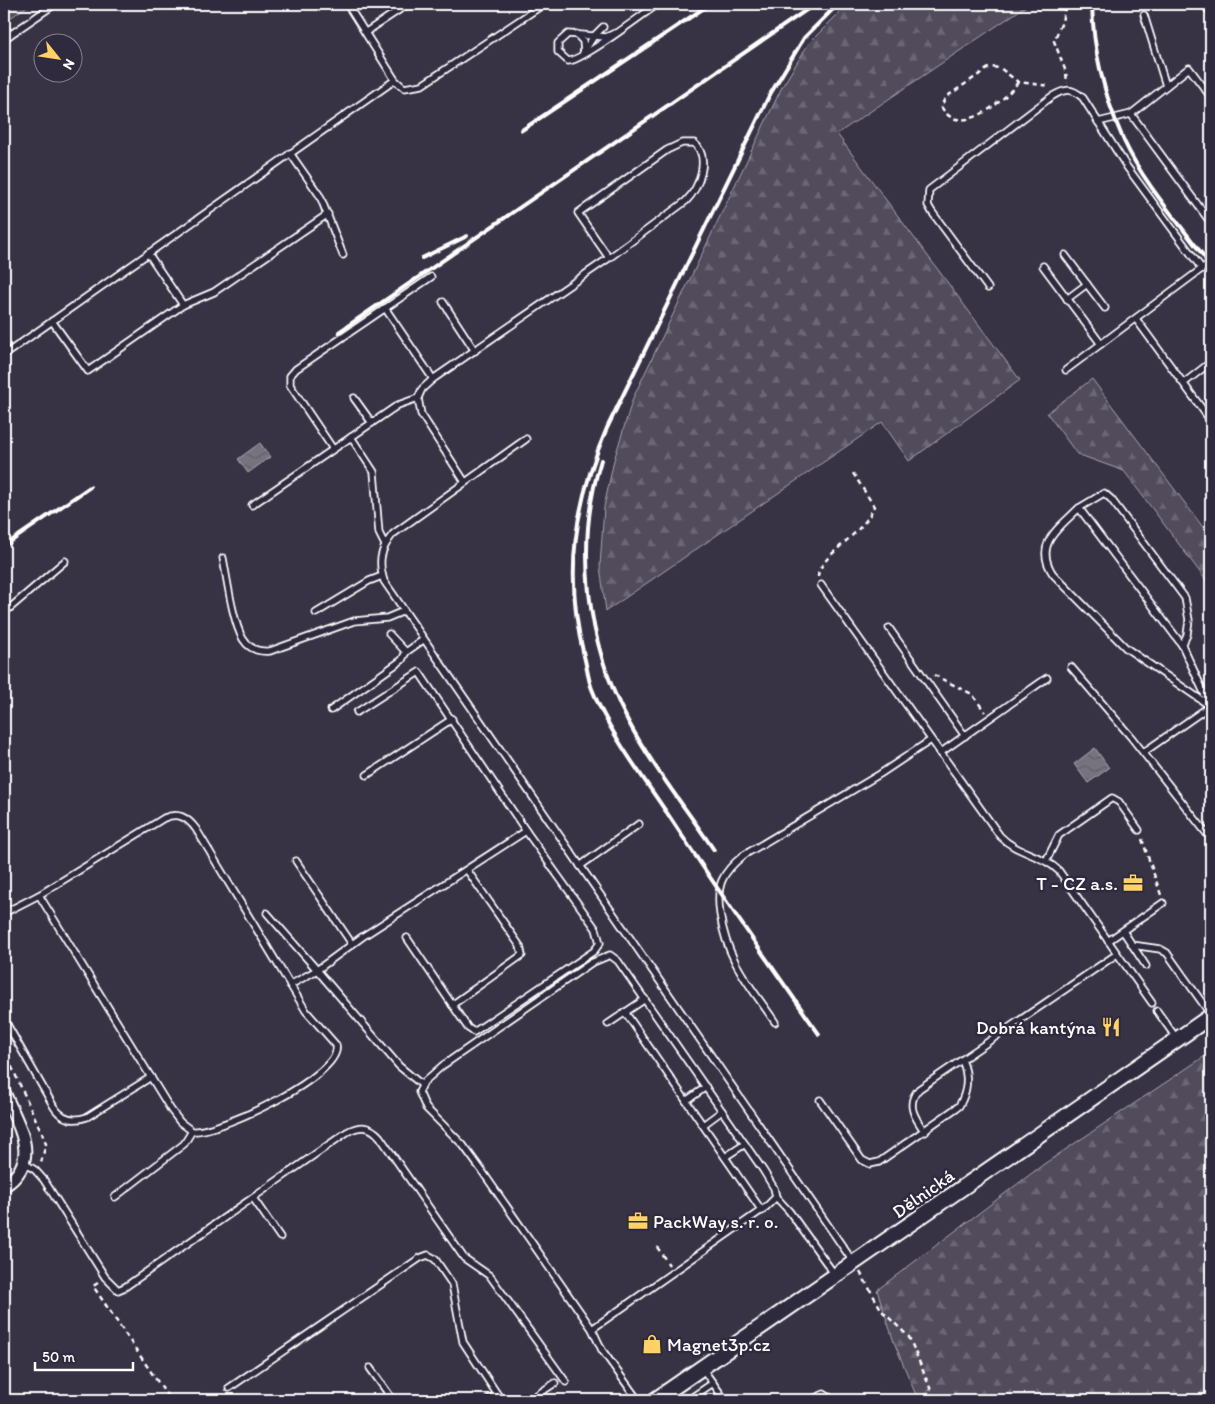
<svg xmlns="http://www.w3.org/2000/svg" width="1215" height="1404" font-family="Itim,sans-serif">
<defs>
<pattern id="forest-firs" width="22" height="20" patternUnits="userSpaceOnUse" patternTransform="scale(1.25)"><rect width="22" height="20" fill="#514c5c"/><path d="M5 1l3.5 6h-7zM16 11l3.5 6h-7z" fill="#6b6774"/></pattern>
<pattern id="water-waves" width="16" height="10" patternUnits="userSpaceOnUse" patternTransform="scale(1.25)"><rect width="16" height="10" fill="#76737f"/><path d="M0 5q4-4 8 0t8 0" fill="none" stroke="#5f5e63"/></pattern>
</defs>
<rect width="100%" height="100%" fill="#373345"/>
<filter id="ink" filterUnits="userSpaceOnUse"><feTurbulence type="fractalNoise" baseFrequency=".02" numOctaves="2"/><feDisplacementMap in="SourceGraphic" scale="10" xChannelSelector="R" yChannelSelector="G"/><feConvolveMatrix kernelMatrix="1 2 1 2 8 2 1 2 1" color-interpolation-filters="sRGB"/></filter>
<g filter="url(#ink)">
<path fill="#514c5c" stroke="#a8a6ae" d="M4 4H30L6 21Z"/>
<g fill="url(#forest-firs)" stroke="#a8a6ae">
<path d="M848 4H1029L837 134 1020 380 909 461 882 422 606 611 600 566 604 507 614 460 633 398 782 87 809 43Z"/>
<path d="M1092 379 1211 538V587L1124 471 1077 454 1047 413Z"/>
<path d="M1211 1052V1400H918L894 1342 877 1290 1044 1164Z"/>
</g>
<g fill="url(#water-waves)" stroke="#adabb2">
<path d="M260 443 270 457 248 473 238 459Z"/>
<path d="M1095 748 1109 768 1088 783 1074 764Z"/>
</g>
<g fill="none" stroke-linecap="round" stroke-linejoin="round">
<defs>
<g id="service">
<path d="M347 4 395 80"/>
<path d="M1202 4 1211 12"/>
<path d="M1144 15 1166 86"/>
<path d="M4 25 10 35"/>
<path d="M366 32 408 4"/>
<path d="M615 33 606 37 568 34 558 43V52L568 61C582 61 643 14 658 4"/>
<path d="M576 34 583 41 584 52"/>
<path d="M4 39 55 4"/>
<path d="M583 53 594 36 603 27"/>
<path d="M1131 114 1211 223"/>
<path d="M1098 122 1131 114 1189 68 1211 97"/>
<path d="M290 153 320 196 343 255"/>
<path d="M148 253 183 305"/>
<path d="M1065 255 1105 308"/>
<path d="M1043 266 1101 344"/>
<path d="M988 288 932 212 928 205 929 190 1051 97C1064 89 1071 87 1083 98L1127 167 1202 269"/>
<path d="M1067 299 1087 284"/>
<path d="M443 302 475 351"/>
<path d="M385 308 433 379"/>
<path d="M1136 319 1211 421"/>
<path d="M52 321 88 371 183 305 214 292 328 214"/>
<path d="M4 355 395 80 404 88 422 85 544 4"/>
<path d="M1066 370 1211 262"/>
<path d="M1184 383 1211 362"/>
<path d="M354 398 372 423"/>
<path d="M418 398 421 414 465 482"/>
<path d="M351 437 374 472 379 533 385 545"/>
<path d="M526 439 393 534C380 550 378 562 384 581L854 1263"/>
<path d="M333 449 290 385V376L296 369 431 277"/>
<path d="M252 505 398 405 418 398 422 389 433 379 609 258 686 201C699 188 711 157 694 143H682L667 150 578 213 609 258"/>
<path d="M1079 508 1104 493 1111 499 1185 598 1189 620 1187 635 1182 645"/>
<path d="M223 558C227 579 233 623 243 639 249 649 258 652 270 651L354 621 387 618 404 611"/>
<path d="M821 585 1000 836C1017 854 1042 854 1059 871L1152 1003"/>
<path d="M4 613 65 561"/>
<path d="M316 613 369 581 382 576"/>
<path d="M889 628 965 736"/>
<path d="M406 652 423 640"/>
<path d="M1071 667 1131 737 1211 839"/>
<path d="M1210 706 1126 648 1053 574C1033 544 1059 528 1079 508L1182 645 1211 708"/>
<path d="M331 710 402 660 406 652 389 634"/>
<path d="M357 712 419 672 526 831"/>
<path d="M1144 752 1210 706"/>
<path d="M940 753 1047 678"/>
<path d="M367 775 452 719"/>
<path d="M296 861 352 944"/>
<path d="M1046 861 1059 835 1112 798 1119 802 1139 830"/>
<path d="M580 866 639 824"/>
<path d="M39 895 171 1110 180 1122 192 1131"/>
<path d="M4 913 39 895 164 818C178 812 187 817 196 829L306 1011 336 1045C344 1075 217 1134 192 1131L184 1144 115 1197"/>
<path d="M267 913 317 970 362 937 526 831 596 929 600 943 594 951 474 1032 468 1028 407 938"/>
<path d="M1123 931 1146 966"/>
<path d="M1108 941 1163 903"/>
<path d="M1132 945 1160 949 1167 953 1211 1015"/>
<path d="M290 985 317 970 399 1066 422 1085"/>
<path d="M452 1005 522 955 520 946 467 870"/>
<path d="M1157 1011 1177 1039"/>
<path d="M625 1012 762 1211"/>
<path d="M4 1019 54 1107C62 1119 73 1122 87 1117L151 1077"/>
<path d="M775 1022C749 984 727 961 720 914 716 886 721 873 744 855L880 774 931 740"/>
<path d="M608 1024 645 999"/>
<path d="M820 1100 862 1160 870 1164 879 1162 959 1106C968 1091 969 1076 962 1060"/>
<path d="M686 1101 706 1087"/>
<path d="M703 1125 722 1111"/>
<path d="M925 1132C915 1118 905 1104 919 1089L1117 954"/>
<path d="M725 1157 745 1144"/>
<path d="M24 1163 35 1170 44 1180 105 1277 118 1290 125 1287 347 1132C360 1125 370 1125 380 1137L464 1258 490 1276 566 1382"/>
<path d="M776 1197 789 1211 835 1275"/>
<path d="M253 1198 280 1237"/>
<path d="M592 1329 766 1207 776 1197 774 1188 763 1170 618 961 610 955 591 963 442 1066 424 1082 419 1092 426 1108 463 1145 482 1171 592 1329 602 1350 638 1400"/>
<path d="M370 1368 393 1400"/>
<path d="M702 1368 725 1400"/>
<path d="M229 1388 420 1258 428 1255 435 1259 452 1284 463 1342 501 1400"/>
<path d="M488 1400 497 1394"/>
<path d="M529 1400 555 1383"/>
<path d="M688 1400 713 1383"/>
<path d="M811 1400 824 1394 834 1400"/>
</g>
<path id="minor" d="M4 1092C18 1126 43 1160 4 1186"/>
<path id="tertiary" d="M655 1400 1211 1016"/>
</defs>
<use href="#service" stroke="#fff" stroke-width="9"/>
<use href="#minor" stroke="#fff" stroke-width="15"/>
<use href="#tertiary" stroke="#fff" stroke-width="18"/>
<g stroke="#fff" stroke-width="2.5" stroke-dasharray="5 4" stroke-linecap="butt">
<path d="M1065 6 1062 22 1054 41 1066 72 1067 83"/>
<path d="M1018 82C1004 102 958 140 941 106L946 97 990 67 1000 68 1018 82 1050 86"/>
<path d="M818 577C818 556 865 534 874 506L851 470"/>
<path d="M934 675 972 694 985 712"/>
<path d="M1142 839 1161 895"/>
<path d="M4 1050 42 1133 46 1144 41 1163"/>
<path d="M657 1247 669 1265"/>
<path d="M860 1272 882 1311 909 1337 935 1400"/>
<path d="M98 1283 93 1286 170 1400"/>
</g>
<use href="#service" stroke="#2f2a3d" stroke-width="5.5"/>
<use href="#minor" stroke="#2f2a3d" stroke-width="11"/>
<use href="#tertiary" stroke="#2f2a3d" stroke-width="14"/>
<g stroke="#fff" stroke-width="4">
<path d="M1092 4C1093 50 1105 98 1124 141 1145 186 1182 226 1211 266"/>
<path d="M522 130 710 4"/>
<path d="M422 258 467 236"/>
<path d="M339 332 815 4"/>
<path d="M601 460C575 544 586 642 628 721 652 766 685 807 714 850"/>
<path d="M4 546 90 487"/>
<path d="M819 1034C771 966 723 898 677 828 650 786 610 736 592 689 588 679 587 667 584 656 564 575 574 504 607 428L769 96 804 38 838 4"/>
</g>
</g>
</g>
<defs>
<symbol id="office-bare" viewBox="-9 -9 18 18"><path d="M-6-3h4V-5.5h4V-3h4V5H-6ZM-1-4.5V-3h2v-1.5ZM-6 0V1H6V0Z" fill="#ffd166" stroke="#2f2a3d" stroke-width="2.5" paint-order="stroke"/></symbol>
<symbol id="restaurant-bare" viewBox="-9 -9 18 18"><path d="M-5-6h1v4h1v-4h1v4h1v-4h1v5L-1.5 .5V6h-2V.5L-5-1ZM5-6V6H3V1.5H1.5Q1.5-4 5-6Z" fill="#ffd166" stroke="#2f2a3d" stroke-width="2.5" paint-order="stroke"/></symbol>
<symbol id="shop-bare" viewBox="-9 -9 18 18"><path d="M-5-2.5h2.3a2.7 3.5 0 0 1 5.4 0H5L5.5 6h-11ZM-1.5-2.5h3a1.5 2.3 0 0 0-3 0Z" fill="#ffd166" stroke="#2f2a3d" stroke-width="2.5" paint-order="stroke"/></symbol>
</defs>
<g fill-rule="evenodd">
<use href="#office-bare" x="1119" y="869" width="28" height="28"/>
<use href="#restaurant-bare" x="1097" y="1013" width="28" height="28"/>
<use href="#office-bare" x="624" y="1207" width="28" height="28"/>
<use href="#shop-bare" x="638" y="1330" width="28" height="28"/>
</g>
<g text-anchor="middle" stroke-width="5" stroke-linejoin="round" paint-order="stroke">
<g font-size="19" fill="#fff" stroke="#2f2a3d" text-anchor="end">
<text x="1118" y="890">T - CZ a.s.</text>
<text x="1096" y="1034">Dobrá kantýna</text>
<text x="653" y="1228" text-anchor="start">PackWay s. r. o.</text>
<text x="667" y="1351" text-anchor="start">Magnet3p.cz</text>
</g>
<g font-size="19" fill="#fff" stroke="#2f2a3d">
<text transform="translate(923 1193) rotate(-35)" y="7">Dělnická</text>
</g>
</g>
<rect width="1215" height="1404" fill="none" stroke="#2f2a3d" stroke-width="20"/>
<rect x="10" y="10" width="1195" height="1384" fill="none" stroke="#fff" stroke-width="2" filter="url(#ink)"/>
<g transform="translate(58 58) rotate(120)"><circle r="24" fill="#2f2a3d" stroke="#827f8b"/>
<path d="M0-4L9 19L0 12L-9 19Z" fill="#ffd166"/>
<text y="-8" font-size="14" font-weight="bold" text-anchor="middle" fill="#ffffff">N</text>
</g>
<path d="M35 1362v8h98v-8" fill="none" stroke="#ffffff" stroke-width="2.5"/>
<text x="42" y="1362" font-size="15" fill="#ffffff" stroke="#2f2a3d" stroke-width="4" paint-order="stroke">50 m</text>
</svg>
